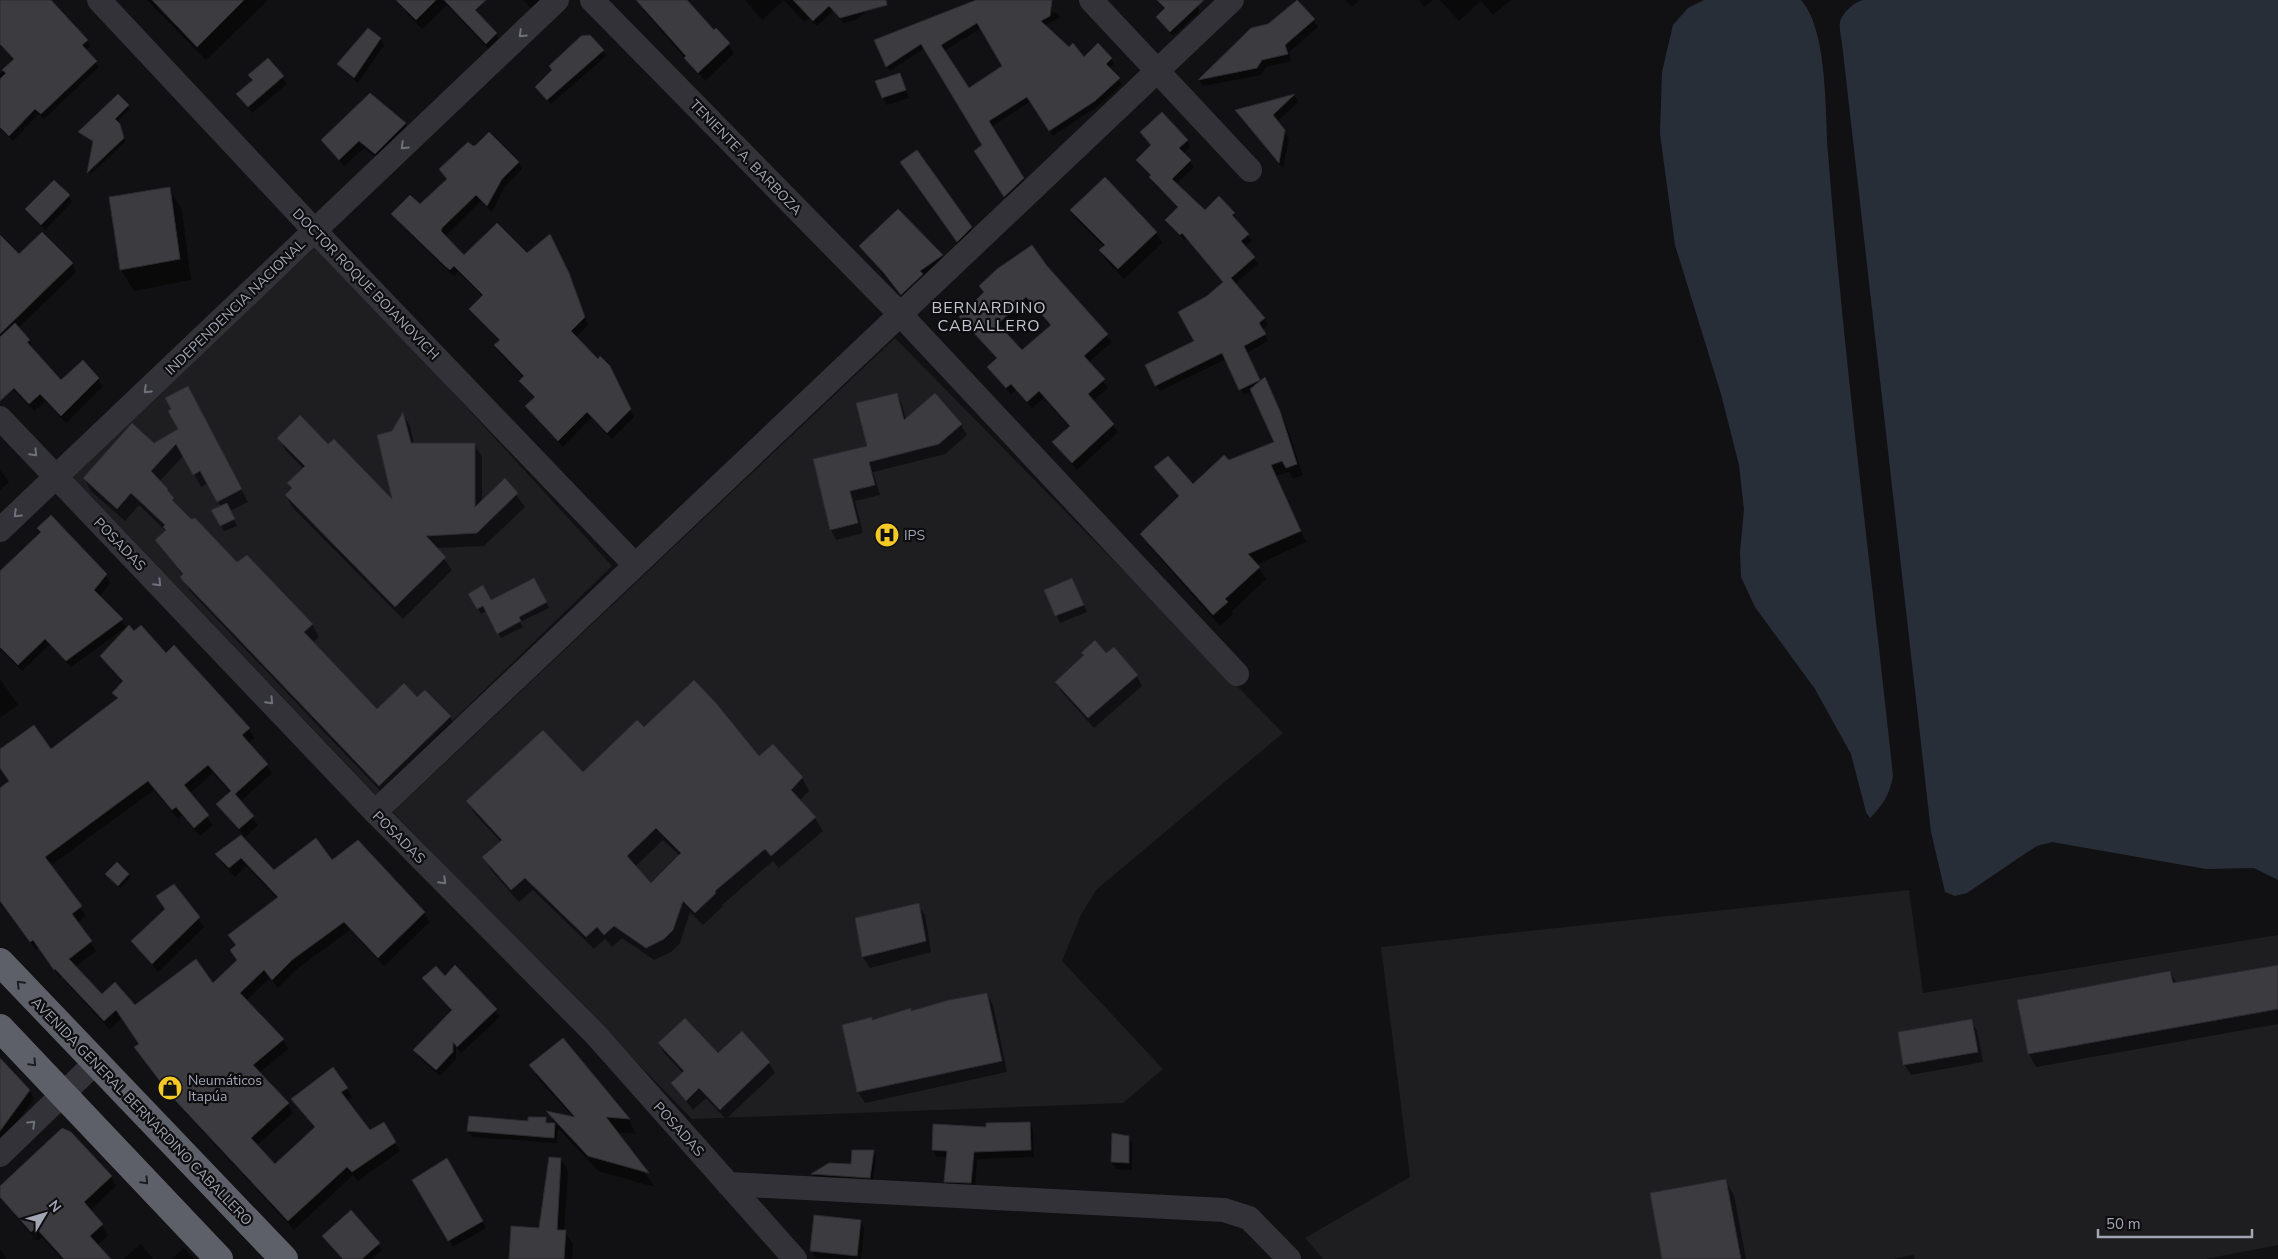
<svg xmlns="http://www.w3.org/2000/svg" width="2278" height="1259" font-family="'Nunito Sans',sans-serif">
<rect width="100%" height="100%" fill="#111113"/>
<g fill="#1e1d20">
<path d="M318 245 612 566 376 795 70 474Z"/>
<path d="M895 338 1283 733 1096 890 1081 915 1062 961 1163 1069 1123 1103 692 1119 393 812Z"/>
<path d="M1909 890 1923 993 2278 935V1245L2206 1259H1323L1305 1238 1410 1177 1381 947Z"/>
</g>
<g fill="#282e37">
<path d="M1704 0H1801C1828 30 1825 113 1828 153 1844 361 1871 568 1893 776 1890 794 1883 805 1870 818L1866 812 1851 754 1815 689 1755 607 1741 577 1740 552 1744 509 1739 465 1721 394 1675 245 1660 134 1662 72 1673 25 1688 8Z"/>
<path d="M1864 0H2278V880L2254 868 2206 869 2052 842 2037 846 2026 853 1967 893 1955 896 1945 892 1931 832 1842 43C1841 36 1839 28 1840 22 1842 13 1855 1 1864 0Z"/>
</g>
<g fill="#0007" fill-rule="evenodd">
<path d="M0 0H44L87 40 90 46 85 51 99 67 44 119 38 114 13 141 0 128V74L14 60 0 44Z"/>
<path d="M147 0H266L267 1 206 60Z"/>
<path d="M404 0H464L496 34 502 44 492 53 447 5 422 29 407 13 401 3Z"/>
<path d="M523 0H543L538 16Z"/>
<path d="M643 0H685L714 32 728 44 734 53 705 81 645 12 640 3Z"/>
<path d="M745 0H881L856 20 844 23 833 11 817 26 809 18 804 22 784 0 762 20Z"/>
<path d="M971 0H1048L1038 10 1058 13 1060 18 1044 26 1069 49 1084 58 1111 59 1114 64 1109 69 1122 84 1098 106 1053 136 1031 101 991 127 1026 184 1008 202 978 156 984 145 925 48 890 71 887 66 972 3ZM981 28 1004 67 968 90 944 51Z"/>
<path d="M1157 0H1197L1199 12 1173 36 1157 17 1165 9Z"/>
<path d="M1345 0H1360L1352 7Z"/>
<path d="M1419 0H1433L1424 7Z"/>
<path d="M1440 0H1511L1493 15 1481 1 1459 21Z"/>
<path d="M1298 1 1318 27 1289 52 1291 61 1266 67 1261 75 1203 86 1199 80 1252 29 1269 25Z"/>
<path d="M380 39 384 45 358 83 343 70 339 64Z"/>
<path d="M602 50 606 56 551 104 539 92 536 87Z"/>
<path d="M267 60 287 84 252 113 238 95 253 81 250 76Z"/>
<path d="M899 74 909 98 887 105 883 98Z"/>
<path d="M118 96 130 109 116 122 121 128 125 142 90 175 94 142 80 132Z"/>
<path d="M1295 96 1298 102 1277 122 1289 138 1283 168 1237 111Z"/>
<path d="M405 124 409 131 379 160 364 148 344 166 323 140Z"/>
<path d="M1142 133 1187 140 1190 147 1183 154 1194 167 1176 184 1205 212 1234 214 1237 220 1235 221 1252 241 1244 247 1258 264 1235 284 1264 319 1268 325 1262 330 1268 341 1247 353 1260 383 1271 390 1286 424 1303 475 1293 479 1289 472 1276 476 1306 542 1256 565 1266 579 1232 611 1233 614 1220 626 1148 545 1141 534 1179 498 1156 468 1193 486 1228 461 1276 443 1252 391 1244 395 1226 359 1160 391 1156 385 1196 342 1223 283 1186 238 1184 240 1166 220 1178 208 1154 184 1151 176 1138 160 1152 146Z"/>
<path d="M473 147 518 162 522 169 505 186 492 212 481 201 445 237 464 257 526 254 553 243 572 281 588 325 576 337 613 375 634 417 612 439 591 418 563 447 531 413 527 406 535 398 521 381 524 378 499 352 495 345 500 341 471 309 483 297 458 272 454 276 450 273 397 221 393 214 420 206 448 180 440 170Z"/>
<path d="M917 152 977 239 964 252 908 173Z"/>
<path d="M1105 179 1156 233 1162 243 1124 279 1106 260 1101 251 1104 247 1077 220 1071 210Z"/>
<path d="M169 189 182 210 191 280 134 291 121 270Z"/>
<path d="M69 196 72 202 45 230 27 210Z"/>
<path d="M42 233 72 264 76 272 18 328 29 340 33 348 32 349 61 382 83 362 103 386 66 423 45 401 34 411 12 388 0 363V237L19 256Z"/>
<path d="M861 247 942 256 946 263 905 301Z"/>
<path d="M1046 267 1112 342 1088 363 1108 388 1092 401 1118 432 1077 470 1054 443 1070 428 1044 398 1032 408 1016 390 1011 394 989 367 997 359 961 317 985 294 980 286ZM1031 304 1051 326 1022 352 1003 331Z"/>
<path d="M896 394 902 404 906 420 961 425 967 435 945 454 873 472 880 495 855 501 863 533 836 540 831 530 814 460 868 446Z"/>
<path d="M194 400 248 502 230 511 237 526 224 531 213 511 221 507 208 483 201 487 184 455 159 482 178 509 237 564 312 624 319 637 312 643 377 711 417 699 425 691 450 717 457 730 386 797 189 590 183 576 156 540 166 531 139 505 125 521 91 491 84 478 179 430Z"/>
<path d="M403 414 410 426 414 444H474L482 457V503L505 480 525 507 484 546 436 548 452 570 403 619 293 508 286 495 292 489 289 484 304 469 286 451 279 438 328 446 394 503 393 432Z"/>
<path d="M0 470 9 482 0 490Z"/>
<path d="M39 528 106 575 110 583 99 597 126 627 71 667 49 645 22 671 0 648V573L42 533Z"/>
<path d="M534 579 549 608 520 622 523 627 501 638 486 611 481 614 470 594 491 602Z"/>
<path d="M1072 579 1087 612 1060 623 1046 590Z"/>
<path d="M134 632 166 655 249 729 254 738 248 743 272 773 240 802 258 825 245 837 218 804 231 793 213 773 189 794 213 825 200 836 182 815 178 819 154 790 50 866 86 916 77 923 96 951 75 967 102 996 135 1006 213 985 238 961 278 899 246 866 235 877 222 863 217 854 241 837 274 871 332 861 358 842 424 913 430 922 384 966 350 930 297 969 278 988 270 978 246 1001 283 1040 288 1049 259 1073 288 1104 293 1113 256 1146 275 1166 315 1128 293 1099 347 1088 352 1097 347 1101 370 1132 383 1124 400 1151 358 1181 353 1175 294 1230 179 1106 141 1057 136 1048 140 1045 121 1018 110 1030 61 977 60 978 39 948 36 950 0 903V790L10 782 0 768V750L50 751 118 700 114 693 123 683 102 656Z"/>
<path d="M1106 655 1136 675 1142 686 1094 728 1062 692 1056 682 1085 656Z"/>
<path d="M0 679 18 705 0 718Z"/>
<path d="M644 729 759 758 802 778 809 791 799 801 815 818 823 831 779 868 773 861 722 905 723 906 703 925 690 912 680 943 671 952 654 960 622 938 612 947 605 939 594 949 533 890 519 902 491 870 484 858 501 842 475 814 467 801 583 774ZM663 840 680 856 651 885 635 867Z"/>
<path d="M128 874 130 878 120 888 109 877Z"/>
<path d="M173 886 204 927 158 972 132 941 164 912Z"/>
<path d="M918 905 925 915 931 952 870 968 863 957 856 919Z"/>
<path d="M455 967 500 1017 461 1053 456 1047V1059L440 1076 419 1057 415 1050 452 1011 424 978 445 977Z"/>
<path d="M2278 967V1024L2036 1067 2029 1054 2018 1001 2170 972 2177 984Z"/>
<path d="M986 994 993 1005 1007 1072 865 1103 858 1092 843 1026 871 1018 873 1021Z"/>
<path d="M1971 1020 1977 1031 1983 1062 1911 1075 1904 1064Z"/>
<path d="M742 1033 769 1063 775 1073 726 1119 706 1098 693 1110 672 1083 683 1073 665 1054 659 1044 718 1055Z"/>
<path d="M563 1039 629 1120 636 1134 615 1132 655 1187 598 1171 558 1128 557 1143 472 1137 469 1131 546 1118 549 1124 556 1125 549 1113 573 1117 539 1080 531 1065Z"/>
<path d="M0 1059 29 1090 34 1099 15 1125 0 1138Z"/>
<path d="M1029 1123 1033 1130 1034 1157 977 1159 975 1190 949 1188 945 1181 948 1157H937L933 1150 988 1128Z"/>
<path d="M1128 1137 1132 1144V1170L1116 1169 1112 1162Z"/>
<path d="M873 1151 876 1156 873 1182 815 1179 813 1174 829 1164 852 1165Z"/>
<path d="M561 1159 568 1172 564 1231 573 1244 572 1259H510L540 1230Z"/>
<path d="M447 1160 486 1228 453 1247 414 1180Z"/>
<path d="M111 1177 116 1186 90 1211 108 1235 97 1245 109 1259H62L42 1237 37 1241 0 1198V1188Z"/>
<path d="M1725 1180 1734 1195 1746 1259H1664Z"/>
<path d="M351 1212 382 1250 372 1259H342L324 1236Z"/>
<path d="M860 1221 864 1228 861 1259 816 1258 812 1251Z"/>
<path d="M141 1244 153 1259H123Z"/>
<path d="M184 1248 194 1259H172Z"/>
<path d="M0 1250 3 1253 6 1259H0Z"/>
<path d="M1913 1255 1915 1259H1893Z"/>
</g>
<g fill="#3c3b40" stroke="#2c2b2f" fill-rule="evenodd">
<path d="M0 0H51L88 40 82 45 97 61 41 114 35 109 9 136 0 127V79L6 73 2 70 14 59 0 44Z"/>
<path d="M152 0H244L197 47Z"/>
<path d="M396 0H436L416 20Z"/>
<path d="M444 0H486L475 10 497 33 486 44Z"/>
<path d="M636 0H687L714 30 716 28 730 43 698 73 684 58 686 56Z"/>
<path d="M793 0H886L887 5 840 18 829 6 813 21Z"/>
<path d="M976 0H1052L1050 16 1041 21 1069 47 1073 43 1084 57 1098 43 1112 58 1106 64 1120 78 1095 101 1049 131 1027 97 989 121 1024 178 1004 197 974 151 982 145 921 44 886 67 874 40ZM977 23 1002 66 969 88 941 45Z"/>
<path d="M1157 0H1204L1170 32 1156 17 1165 8Z"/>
<path d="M1297 0 1315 19 1285 45 1288 54 1262 60 1257 68 1198 80 1251 28 1268 24Z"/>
<path d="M368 28 381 38 354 78 337 64Z"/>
<path d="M590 35 604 50 547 100 535 87 552 70 549 66 581 36Z"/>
<path d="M268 58 284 76 248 107 236 94 253 80 248 75Z"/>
<path d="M900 73 906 90 882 98 875 81Z"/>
<path d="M370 93 406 123 375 154 359 141 339 160 321 140Z"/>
<path d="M118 94 129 105 115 119 120 124 124 138 87 173 93 141 78 132Z"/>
<path d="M1295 94 1273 115 1285 130 1279 163 1235 110Z"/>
<path d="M1162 112 1188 140 1179 148 1191 160 1172 179 1205 210 1219 196 1235 213 1232 215 1249 234 1241 241 1255 257 1231 278 1265 318 1259 323 1266 334 1244 346 1260 380 1239 390 1222 353 1155 386 1145 365 1194 341 1178 312 1207 296 1223 282 1182 233 1180 235 1165 220 1178 207 1149 177 1151 175 1136 160 1151 145 1140 132Z"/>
<path d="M489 132 519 162 502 179 487 206 476 195 442 228 441 231 464 255 497 223 527 253 550 234 569 273 585 317 571 331 598 359 600 356 610 366 631 409 607 433 587 412 558 441 525 406 535 397 519 381 524 376 494 345 500 340 469 309 483 295 454 266 450 270 445 266 391 214 410 195 420 204 447 179 439 169 468 142 473 146 476 145Z"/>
<path d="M917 150 972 227 957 242 900 162Z"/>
<path d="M1105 177 1157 232 1118 269 1099 250 1105 245 1070 210Z"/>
<path d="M54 180 70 195 41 225 25 209Z"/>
<path d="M170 187 180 259 120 270 109 197Z"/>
<path d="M898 209 943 255 920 271 923 274 901 295 883 272 859 246Z"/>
<path d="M42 232 73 263 0 334V235L19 254Z"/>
<path d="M1032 245 1047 266 1108 334 1084 356 1105 379 1088 394 1114 424 1072 463 1052 442 1070 426 1039 391 1027 402 1011 384 1006 388 987 367 997 358 959 317 984 292 979 286 997 269ZM1026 297 1051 325 1022 350 998 324Z"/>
<path d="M15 323 30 340 27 342 61 380 83 360 99 378 61 416 40 394 29 404 14 388 0 401V337Z"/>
<path d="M1265 377 1280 411 1297 464 1286 468 1282 461 1271 465 1301 531 1248 554 1260 567 1225 599 1228 602 1213 615 1140 534 1179 496 1154 467 1168 456 1193 484 1224 455 1229 460 1274 442 1250 389Z"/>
<path d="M188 386 242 489 217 502 200 471 193 475 176 444 151 471 168 489 167 490 174 498 172 500 191 519 195 518 237 562 247 555 313 624 304 632 377 709 404 683 417 697 425 690 451 716 379 786 183 581 180 577 183 574 155 540 166 530 163 527 165 525 131 493 117 509 83 478 132 423 154 443 178 429 168 411 171 409 165 398Z"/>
<path d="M897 393 904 420 935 393 962 424 939 444 869 462 875 485 850 491 858 523 830 530 813 459 867 446 856 403Z"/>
<path d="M403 412 411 443H475V507L505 478 518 493 477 533 426 536 446 557 395 607 285 495 292 488 287 483 305 466 277 438 300 415 328 444 334 439 392 499 377 435 392 431Z"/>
<path d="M227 503 235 519 220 526 211 510Z"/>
<path d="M51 515 107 574 94 590 123 619 66 661 45 639 18 665 0 647V571L41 532 37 528Z"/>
<path d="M534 578 547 602 519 617 521 621 497 634 483 606 477 609 468 594 483 585 491 600Z"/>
<path d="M1072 578 1084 605 1055 616 1044 590Z"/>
<path d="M129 625 134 631 141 625 166 653 174 645 250 728 242 735 268 764 235 794 254 816 239 829 216 804 231 791 208 765 184 785 209 815 194 828 176 807 172 810 148 781 45 857 82 906 72 914 92 941 69 959 102 994 115 982 135 1005 196 959 213 983 237 960 230 950 236 945 228 935 278 897 241 858 229 868 215 854 241 835 274 870 316 838 332 860 358 840 425 912 378 958 344 922 292 960 272 980 264 970 240 993 284 1039 253 1065 289 1103 251 1138 275 1164 315 1127 291 1099 333 1067 348 1088 341 1092 370 1130 384 1122 396 1142 352 1172 347 1167 288 1221 172 1097 134 1047 139 1044 116 1010 104 1021 55 969 54 970 33 940 30 942 0 901V788L9 781 0 768V749L34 725 51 749 118 698 112 693 123 681 100 656Z"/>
<path d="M1095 640 1106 653 1114 647 1138 675 1088 718 1055 682 1084 655 1081 653Z"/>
<path d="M694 680 716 703 759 756 773 744 803 777 791 790 816 817 771 856 765 849 715 891 716 893 695 913 683 901 673 930 664 939 646 948 614 926 604 935 597 927 586 937 525 878 511 890 482 857 502 840 466 801 543 730 583 772 637 720 644 727ZM656 828 681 853 651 883 627 856Z"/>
<path d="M117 862 129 874 118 886 105 874Z"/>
<path d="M174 884 200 917 152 964 131 941 163 911 165 909 156 896Z"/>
<path d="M919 903 926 941 862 957 855 918Z"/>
<path d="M455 965 497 1009 457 1047 453 1042V1052L436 1070 413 1050 452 1010 422 978 436 966 445 976Z"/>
<path d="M2278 965V1009L2028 1054 2017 1000 2170 971 2173 983Z"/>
<path d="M987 993 1002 1061 857 1092 842 1025 872 1017V1020L911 1008V1011L949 1000Z"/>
<path d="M685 1018 718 1053 742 1031 770 1062 720 1110 699 1088 686 1101 671 1083 684 1071 658 1043Z"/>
<path d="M1972 1019 1978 1052 1903 1065 1898 1032Z"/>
<path d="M563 1038 630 1119 606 1117 649 1173 588 1156 546 1111 575 1117 529 1065Z"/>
<path d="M0 1058 30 1090 0 1131Z"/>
<path d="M469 1116 528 1121V1117H546V1123H555L554 1138 467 1131Z"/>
<path d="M1030 1122 1031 1150 974 1152 971 1183 944 1182 947 1151 932 1150 933 1124 986 1127V1123Z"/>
<path d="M62 1128 71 1132 112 1176 84 1202 103 1224 90 1236 111 1259H64L36 1228 31 1232 0 1197V1186Z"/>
<path d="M1112 1133 1129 1136V1163L1111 1162Z"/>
<path d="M852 1150H874L870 1178 811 1174 829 1163 851 1164Z"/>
<path d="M549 1157 561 1158 557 1230H566L564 1259H509L511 1226 539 1228Z"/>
<path d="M447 1158 483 1221 448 1241 412 1180Z"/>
<path d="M1726 1179 1741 1259H1662L1650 1193Z"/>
<path d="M351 1210 380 1243 362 1259H343L322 1236Z"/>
<path d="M814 1215 861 1220 857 1256 810 1251Z"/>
</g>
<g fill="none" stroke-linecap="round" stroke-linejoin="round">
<g stroke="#323238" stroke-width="24">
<path d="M99 0 315 231 635 565"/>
<path d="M592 0 900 314 1237 674"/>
<path d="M1091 0 1250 170"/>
<path d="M0 418 375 812 596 1035 795 1259"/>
<path d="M0 530 557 0"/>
<path d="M375 812 1232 0"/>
<path d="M0 1155 96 1062"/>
<path d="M728 1184 1224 1210 1249 1218 1289 1259"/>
</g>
<g stroke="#5e6069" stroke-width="28">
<path d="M0 962 284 1259"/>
<path d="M0 1028 219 1259"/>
</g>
</g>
<defs><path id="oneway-chevron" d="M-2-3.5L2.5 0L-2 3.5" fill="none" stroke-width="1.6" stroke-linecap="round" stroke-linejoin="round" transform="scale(1.25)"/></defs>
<g stroke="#70717c">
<use href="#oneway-chevron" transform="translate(522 34) rotate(136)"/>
<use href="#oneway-chevron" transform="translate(404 146) rotate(136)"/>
<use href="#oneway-chevron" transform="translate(147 390) rotate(136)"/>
<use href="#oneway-chevron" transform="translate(34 453) rotate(46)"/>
<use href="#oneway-chevron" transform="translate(17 514) rotate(136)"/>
<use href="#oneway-chevron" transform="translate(158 583) rotate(46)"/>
<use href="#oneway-chevron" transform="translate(270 701) rotate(46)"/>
<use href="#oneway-chevron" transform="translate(443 881) rotate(45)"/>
<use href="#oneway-chevron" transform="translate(32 1124) rotate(-44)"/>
</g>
<g stroke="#1d1d20">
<use href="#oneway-chevron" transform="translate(20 984) rotate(-134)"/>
<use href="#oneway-chevron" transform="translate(33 1063) rotate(47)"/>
<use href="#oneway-chevron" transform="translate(145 1181) rotate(47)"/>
</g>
<defs>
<symbol id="hospital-disc" viewBox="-11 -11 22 22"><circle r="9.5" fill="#f6ca26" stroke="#0d0c0e"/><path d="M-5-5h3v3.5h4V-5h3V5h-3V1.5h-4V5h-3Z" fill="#111"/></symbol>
<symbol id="shop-disc" viewBox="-11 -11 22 22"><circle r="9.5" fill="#f6ca26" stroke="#0d0c0e"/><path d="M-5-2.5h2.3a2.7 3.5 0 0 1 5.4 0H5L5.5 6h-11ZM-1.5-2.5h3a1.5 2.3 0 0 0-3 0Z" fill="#111"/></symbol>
</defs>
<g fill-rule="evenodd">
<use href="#hospital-disc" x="873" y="521" width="28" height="28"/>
<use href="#shop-disc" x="156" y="1074" width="28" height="28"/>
</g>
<g text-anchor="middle" stroke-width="4.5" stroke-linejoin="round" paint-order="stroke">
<g font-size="14" fill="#a2a5b4" stroke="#0d0c0e">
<text transform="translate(746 157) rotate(46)" y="5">TENIENTE A. BARBOZA</text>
<text transform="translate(366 284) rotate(46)" y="5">DOCTOR ROQUE BOJANOVICH</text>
<text transform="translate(235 307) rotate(-44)" y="5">INDEPENDENCIA NACIONAL</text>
<text transform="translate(120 544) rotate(46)" y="5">POSADAS</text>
<text transform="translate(399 837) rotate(45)" y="5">POSADAS</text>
<text transform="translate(142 1111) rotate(46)" y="5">AVENIDA GENERAL BERNARDINO CABALLERO</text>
<text transform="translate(679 1129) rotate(48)" y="5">POSADAS</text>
</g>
<g font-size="14" fill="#a2a5b4" stroke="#0d0c0e" text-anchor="start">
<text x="904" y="540">IPS</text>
<text x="188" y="1085">Neumáticos<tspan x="188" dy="16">Itapúa</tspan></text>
</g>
<g font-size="16" letter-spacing="1" fill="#c3c5d0" stroke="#0d0c0e">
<text x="989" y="313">BERNARDINO<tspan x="989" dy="18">CABALLERO</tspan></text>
</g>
</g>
<g transform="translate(45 1214) rotate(52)" stroke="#0d0c0e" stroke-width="4" paint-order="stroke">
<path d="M0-4L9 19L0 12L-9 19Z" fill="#a2a5b4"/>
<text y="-8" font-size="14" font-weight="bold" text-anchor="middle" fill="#a2a5b4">N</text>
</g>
<path d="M2098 1229v8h154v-8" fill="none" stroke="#a2a5b4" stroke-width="2.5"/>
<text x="2106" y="1229" font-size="15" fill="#a2a5b4" stroke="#0d0c0e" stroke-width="4" paint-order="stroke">50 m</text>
</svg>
